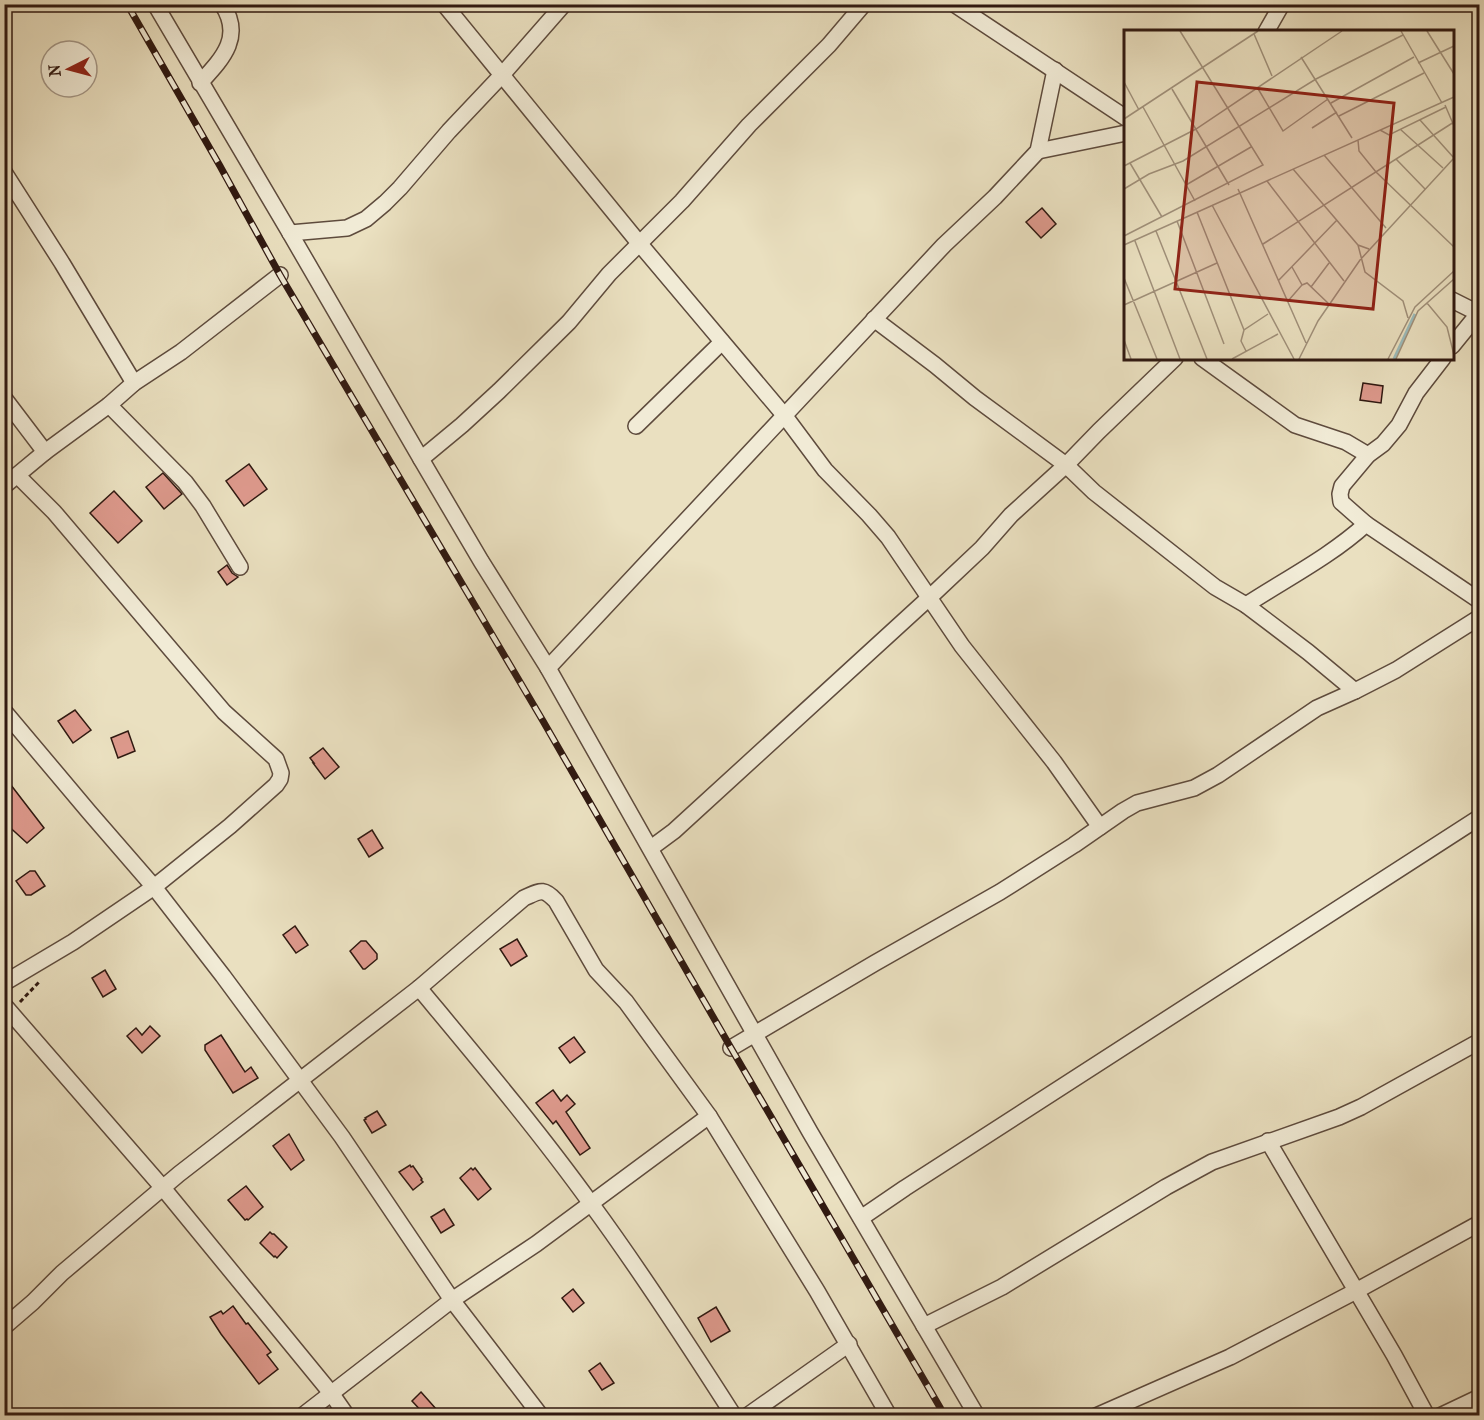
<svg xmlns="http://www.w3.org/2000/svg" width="1484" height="1420" font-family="'IM FELL French Canon',serif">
<rect width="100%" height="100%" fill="#eae0c0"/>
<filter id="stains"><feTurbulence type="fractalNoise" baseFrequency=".00333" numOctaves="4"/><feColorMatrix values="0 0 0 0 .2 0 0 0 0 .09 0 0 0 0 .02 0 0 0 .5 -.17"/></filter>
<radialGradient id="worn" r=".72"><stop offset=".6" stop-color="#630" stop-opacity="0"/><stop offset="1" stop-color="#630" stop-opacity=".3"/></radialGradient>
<g fill="#dd998c" stroke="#301911" stroke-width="1.5">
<path d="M1042 208 1056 224 1041 238 1026 222Z"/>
<path d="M1363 383 1383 386 1381 403 1360 400Z"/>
<path d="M249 464 267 489 244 506 226 481Z"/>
<path d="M163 473 182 494 164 509 146 487Z"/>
<path d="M114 491 142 521 118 543 90 513Z"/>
<path d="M227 565 232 573 238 577 227 585 218 572Z"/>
<path d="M75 710 91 730 73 743 58 721Z"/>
<path d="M128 731 135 751 118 758 111 738Z"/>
<path d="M323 748 339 767 325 779 313 763H314L310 758Z"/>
<path d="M4 776 44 828 27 843 4 822Z"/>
<path d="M372 830 383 848 369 857 358 839Z"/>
<path d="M30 871H35L45 886 31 895H26L16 881Z"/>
<path d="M295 926 308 945 296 953 283 935Z"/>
<path d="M517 939 527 956 511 966 500 949Z"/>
<path d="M361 941H366L377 954V959L365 969H363L350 951Z"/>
<path d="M105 970 116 989 103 997 92 978Z"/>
<path d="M150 1026 160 1036 142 1053 127 1036 136 1028 142 1035Z"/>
<path d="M221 1035 245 1072 251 1067 258 1078 233 1093 205 1050V1045Z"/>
<path d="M574 1037 585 1052 570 1063 559 1048Z"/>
<path d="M553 1090 561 1101 567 1095 575 1104 566 1112 590 1148 580 1155 556 1121 553 1124 536 1103Z"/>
<path d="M377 1111 386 1125 372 1133 364 1120 366 1119 365 1118Z"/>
<path d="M289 1134 304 1160 291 1170 273 1146Z"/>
<path d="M410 1165 411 1167 413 1166 422 1179 421 1180 423 1182 413 1190 399 1172Z"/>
<path d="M471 1168 473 1170 475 1168 491 1189 478 1200 460 1178Z"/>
<path d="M246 1186 263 1207 248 1220 247 1219 245 1220 228 1200Z"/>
<path d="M444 1209 454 1225 441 1233 431 1217Z"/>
<path d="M270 1232 272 1234H274L287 1247 277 1258 275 1256 274 1257 260 1243Z"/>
<path d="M573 1289 584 1303 573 1312 562 1298Z"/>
<path d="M233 1306 246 1324 248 1323 271 1352 267 1355 278 1369 259 1384 221 1334 210 1317 221 1311 223 1314Z"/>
<path d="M716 1307 730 1331 711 1342 698 1318Z"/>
<path d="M600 1363 614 1383 602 1390 589 1371Z"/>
<path d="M421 1392 437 1410 431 1416H426L412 1401Z"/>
</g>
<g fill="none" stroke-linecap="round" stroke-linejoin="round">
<defs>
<g id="minor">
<path d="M155 4 290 233 421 459 481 561 548 668 810 1132 977 1416"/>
<path d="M444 4 639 243 784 415 825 470 869 515 888 537 962 646 1054 762 1100 827"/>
<path d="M954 4 1126 118"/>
<path d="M1266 32 1282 4"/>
<path d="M200 83C222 59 244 37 222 4"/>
<path d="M1038 151 1126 133"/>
<path d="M4 172 62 263 134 383"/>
<path d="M290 233 347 228 366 219 385 203 400 188 449 131 501 76 564 4"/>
<path d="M1452 300 1480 314"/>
<path d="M874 319 935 365 975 398 1066 465 1094 492 1215 587 1246 605 1308 652 1355 691"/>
<path d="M1452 346 1478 314"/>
<path d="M1202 358 1295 425 1346 442 1368 455"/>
<path d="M4 398 45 452"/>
<path d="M109 405 185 482 203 506 240 567"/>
<path d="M636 426 722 342"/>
<path d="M421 459 462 425 499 391 569 322 609 274 682 201 749 125 829 45 864 4"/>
<path d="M4 486 45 452 109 405 134 383 181 352 280 275"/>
<path d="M1366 524 1341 502 1340 494 1342 486 1368 455 1383 444 1399 425 1416 393 1443 358"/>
<path d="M1246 605C1286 579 1331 556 1366 524L1480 601"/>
<path d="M548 668 944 245 995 197 1038 151 1055 70"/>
<path d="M4 711 89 812 154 887 223 976 342 1137 452 1300 541 1416"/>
<path d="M651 848 674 831 930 597 982 548 1011 515 1066 465 1099 431 1175 358"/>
<path d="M4 983 73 942 154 887 230 826 276 785 280 779 281 773 276 759 224 712 54 512 18 476"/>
<path d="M419 988C478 1059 538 1130 592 1205 642 1273 688 1344 734 1416"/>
<path d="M4 1005 163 1188 331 1393 347 1416"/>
<path d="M731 1048 875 963 1000 892 1074 845 1123 811 1137 803 1194 788 1218 775 1317 708 1355 691 1396 670 1480 617"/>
<path d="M1268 1141 1394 1355 1427 1416"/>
<path d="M861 1218 905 1188 1480 817"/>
<path d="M924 1326 1002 1287 1166 1187 1212 1162 1339 1117 1361 1107 1480 1041"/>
<path d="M4 1327 33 1302 62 1273 179 1174 419 988 524 898C540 891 543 887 556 901L596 970 626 1002 709 1116 817 1291 889 1416"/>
<path d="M302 1416 452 1300 536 1244 709 1116"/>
<path d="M747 1416 849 1344"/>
<path d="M1096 1416 1230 1357 1356 1291 1480 1223"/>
<path d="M1440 1416 1480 1397"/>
</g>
</defs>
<use href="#minor" stroke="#5e4b3d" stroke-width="18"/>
<path stroke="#301911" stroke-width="3" stroke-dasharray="4.5 3" stroke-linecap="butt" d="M20 1002 40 981"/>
<use href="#minor" stroke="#f1ebd6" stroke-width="15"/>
<defs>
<path id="rail" d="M127 4 220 166 280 275 543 721 731 1048 945 1416"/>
</defs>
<use href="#rail" stroke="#301911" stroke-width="7"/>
<use href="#rail" stroke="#f1ebd6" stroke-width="4.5" stroke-dasharray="14" stroke-linecap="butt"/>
</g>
<g transform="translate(1124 30)">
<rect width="330" height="330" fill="#eae0c0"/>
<path fill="none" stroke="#9bbbbb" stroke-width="3" d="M270 329 291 284"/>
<path fill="none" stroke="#a0907a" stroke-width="1.5" d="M277 1 318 73M303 1 330 44M130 4 148 46M177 27 228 108M294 33 330 16M0 52 15 80M133 57 159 101 204 69M48 59 105 155M207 73 290 27M321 75 330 96M19 77 71 171M215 86 300 43M0 89 134 1M188 98 213 82M276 99 319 138M256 100 265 105 322 77M234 110 235 121 252 142 330 217M200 125 262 198M272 129 301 159M6 133 38 187M0 136 72 99 218 1M169 139 234 215 245 219M143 151 220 251M62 155 127 117M0 159 25 144 59 131 192 49 279 5M114 159 182 313M88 175 170 329M73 182 120 300M53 191 100 314M32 201 83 329M0 206 139 135 56 1M11 211 56 329M139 214 330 92M0 215 330 67M234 215 241 242 279 271 284 288M0 248 33 329M154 251 213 190M178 255 183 253 205 274M187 257 205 233M164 271 178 255 168 237M303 273 323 297 330 325M0 275 93 233M0 310 7 329M122 321 117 311 120 300 144 284M108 329 154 304M175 329 194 291 236 230 330 128 296 90M264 329 291 277 330 241M272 329 294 281 330 249"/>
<path fill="#8f2418" fill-opacity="0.15" stroke="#8f2418" stroke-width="3" d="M73 52 270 73 249 279 51 259Z"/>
<rect width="330" height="330" fill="none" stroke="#301911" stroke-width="3"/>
</g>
<rect width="1484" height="1420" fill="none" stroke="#eae0c0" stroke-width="24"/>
<rect x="6" y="6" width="1472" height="1408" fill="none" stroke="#301911" stroke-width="3"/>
<rect x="12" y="12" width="1460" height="1396" fill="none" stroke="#301911" stroke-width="1.5"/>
<g transform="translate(69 69) rotate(264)"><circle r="28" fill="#f1ebd6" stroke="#a49787" stroke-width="1.5"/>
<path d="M0-4.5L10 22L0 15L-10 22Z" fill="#8f2418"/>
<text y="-9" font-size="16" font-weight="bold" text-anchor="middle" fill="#301911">N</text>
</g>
<rect width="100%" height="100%" filter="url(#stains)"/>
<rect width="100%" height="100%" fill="url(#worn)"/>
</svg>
